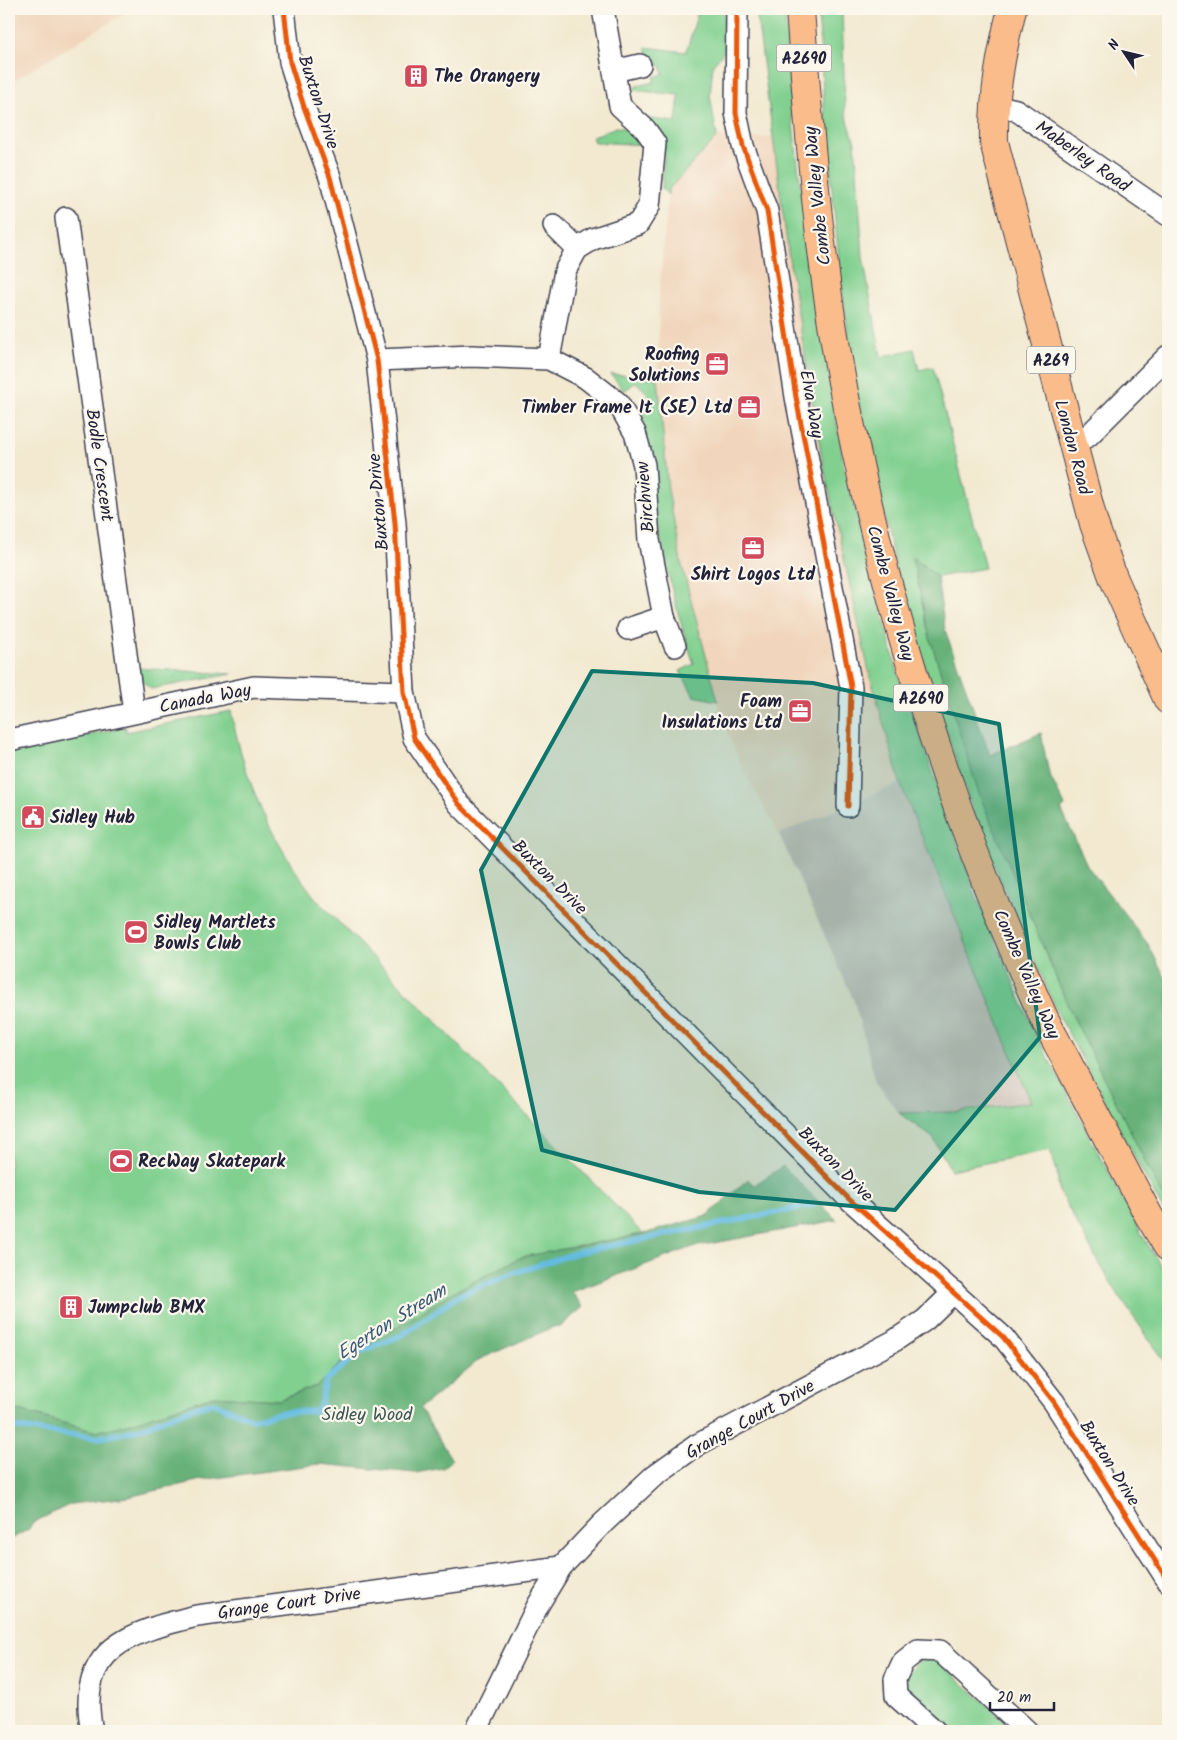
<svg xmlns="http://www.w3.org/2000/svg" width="1177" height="1740" font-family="Kalam,sans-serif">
<rect width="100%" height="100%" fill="#fbf7ec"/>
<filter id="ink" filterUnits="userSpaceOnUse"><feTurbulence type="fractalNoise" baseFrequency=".02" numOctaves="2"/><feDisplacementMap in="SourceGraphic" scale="10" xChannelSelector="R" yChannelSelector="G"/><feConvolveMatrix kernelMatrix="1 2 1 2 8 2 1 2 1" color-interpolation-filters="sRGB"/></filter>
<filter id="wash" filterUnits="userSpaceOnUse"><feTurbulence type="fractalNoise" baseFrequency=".0096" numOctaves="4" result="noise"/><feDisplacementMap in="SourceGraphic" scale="20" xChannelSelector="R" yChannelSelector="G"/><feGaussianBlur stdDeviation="1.12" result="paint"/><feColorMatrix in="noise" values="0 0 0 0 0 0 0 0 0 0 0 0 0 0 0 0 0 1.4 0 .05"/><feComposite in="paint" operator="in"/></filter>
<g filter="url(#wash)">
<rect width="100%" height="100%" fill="#f2e9d0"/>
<g fill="#f1d5bc">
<path d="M9 9H132L9 83Z"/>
<path d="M717 137 775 138 789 259 822 459 869 672 900 783 779 834 744 771 722 720 681 562 668 489 660 413 658 378 659 297 668 190Z"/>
</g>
<path fill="#cec1b9" d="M900 783 1003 1028 1031 1102 956 1112 899 1113 876 1082 854 1001 779 834Z"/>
<g fill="#81d090" stroke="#527966">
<path d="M699 9H724L725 51 713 64 710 96 717 137 668 190V195L662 189 665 144 644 118 676 122 679 95 634 90 636 86 654 82V77L663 74 661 65 651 67 646 47 686 52Z"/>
<path d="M756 9H785L791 108 810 262 844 467 897 670 975 894 1037 1037 1142 1235 1168 1278V1366L1121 1299 1096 1258 1059 1191 1057 1171 1050 1150 951 1170 933 1138 899 1113 956 1112 1031 1102 900 783 869 672 822 459 789 259Z"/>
<path d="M818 9H842L845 111 855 143 863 257 881 357 914 349 919 370 933 367 985 568 937 577 912 557 930 638 978 791 1068 1006 1157 1185 1168 1204V1219L1058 1014 979 829 921 654 897 574 854 382 839 261 824 107Z"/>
<path d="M616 127C629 129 640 131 645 145L594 142 592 137Z"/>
<path d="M611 374 658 378 668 489 681 562 718 701 694 696 680 671 694 664C666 583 652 500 637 416L650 396 636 382 624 391Z"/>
<path d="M138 668 232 674 151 689 141 680Z"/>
<path d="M231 711C245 783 271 841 316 899L643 1234 522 1257 453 1292 343 1361 317 1386 279 1400 213 1396 131 1423 96 1432 9 1408V753L126 727V732Z"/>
<path d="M921 1658H935L1016 1731H946L904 1692 903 1678Z"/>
</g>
<g fill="#68b27a" stroke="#456a5a">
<path d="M912 556 937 577 945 630 990 755 1041 733 1049 774 1065 806 1061 809 1088 867 1148 944 1168 983V1204L1157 1185 1068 1006 978 791 930 638Z"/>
<path d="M783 1166 837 1220 693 1247 572 1292 583 1307 559 1328 556 1326 480 1359 420 1408 452 1460 443 1468 415 1473 320 1464 201 1480 128 1497 71 1504 32 1523 29 1529 9 1540V1408L96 1432 131 1423 213 1396 279 1400 317 1386 343 1361 453 1292 522 1257 643 1234 707 1216 748 1179 754 1185Z"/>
</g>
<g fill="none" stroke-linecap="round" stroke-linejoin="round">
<path stroke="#63bbe0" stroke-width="6" d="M9 1427 98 1438 136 1430 195 1407 213 1403 253 1419 284 1412 319 1411 326 1380 362 1351 402 1335 458 1296 511 1274 579 1252 814 1205"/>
</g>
</g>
<g filter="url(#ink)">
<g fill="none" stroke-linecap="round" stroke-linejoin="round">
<defs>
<g id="street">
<path d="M284 9 290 62 304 107 330 177 377 360 395 523 404 692 414 738 459 804 849 1199 1003 1337 1054 1402 1168 1581"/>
<path d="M737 9 736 113 743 146 767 211 796 397 851 687 848 806"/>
<path d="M614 71 640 65"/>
<path d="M994 105 1016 110 1168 215"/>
<path d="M66 218 134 712"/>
<path d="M554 226 577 249"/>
<path d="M549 359 565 271 577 249 593 239 638 224 649 206 655 143 645 129 620 106 603 9"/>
<path d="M377 360 472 356 549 359 586 378 618 403 635 433 644 465 649 540 664 617 675 646"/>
<path d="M1072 444 1088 436 1168 356"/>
<path d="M628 629 664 617"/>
<path d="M9 740 254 687 404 692"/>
<path d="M92 1731C75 1648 130 1632 197 1616L561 1567"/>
<path d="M476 1731 538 1605 561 1567 601 1525 655 1475 697 1445 894 1341 925 1320 954 1292"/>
<path d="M935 1731 896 1696 895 1679 903 1662 918 1650 940 1651 1027 1731"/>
</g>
<g id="primary">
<path d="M800 9C809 134 819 259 842 382 883 597 948 808 1039 1007 1049 1030 1063 1052 1074 1075 1099 1122 1124 1169 1149 1216L1168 1247"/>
<path d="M1012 9C1001 53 993 96 994 142L1094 524 1113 577 1168 700"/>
</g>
</defs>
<use href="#street" stroke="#414051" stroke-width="24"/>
<use href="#primary" stroke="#414051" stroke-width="30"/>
<use href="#street" stroke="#fff" stroke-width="21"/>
<use href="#primary" stroke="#fabc8b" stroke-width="28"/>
<defs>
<g id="cycleway">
<path d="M284 9 290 62 304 107 330 177 377 360 395 523 404 692 414 738 459 804 849 1199 1003 1337 1054 1402 1168 1581"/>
<path d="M737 9 736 113 743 146 767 211 796 397 851 687 848 806"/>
</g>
</defs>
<use href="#cycleway" stroke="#fbf7ec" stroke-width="8"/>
<use href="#cycleway" stroke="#e8590c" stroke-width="5"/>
</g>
</g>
<path fill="#0f766e" fill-opacity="0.2" stroke="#0f766e" stroke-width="4" stroke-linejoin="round" d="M592 671 813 683 999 724 1040 1037 895 1210 699 1192 542 1150 481 870Z"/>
<defs>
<symbol id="building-square" viewBox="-11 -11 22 22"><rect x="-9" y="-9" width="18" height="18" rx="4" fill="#d1495b" stroke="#fbf7ec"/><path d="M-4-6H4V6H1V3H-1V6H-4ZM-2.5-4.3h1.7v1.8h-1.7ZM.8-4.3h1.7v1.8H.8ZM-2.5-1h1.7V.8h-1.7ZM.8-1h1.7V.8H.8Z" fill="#fff"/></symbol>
<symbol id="office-square" viewBox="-11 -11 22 22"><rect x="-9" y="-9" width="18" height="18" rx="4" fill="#d1495b" stroke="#fbf7ec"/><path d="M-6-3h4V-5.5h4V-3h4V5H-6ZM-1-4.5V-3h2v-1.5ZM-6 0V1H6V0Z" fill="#fff"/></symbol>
<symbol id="civic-square" viewBox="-11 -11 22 22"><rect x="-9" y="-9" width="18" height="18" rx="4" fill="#d1495b" stroke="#fbf7ec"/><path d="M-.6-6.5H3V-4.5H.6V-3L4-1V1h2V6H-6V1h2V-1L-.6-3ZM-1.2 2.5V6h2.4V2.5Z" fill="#fff"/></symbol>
<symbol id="stadium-square" viewBox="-11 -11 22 22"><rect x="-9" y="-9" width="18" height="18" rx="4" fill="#d1495b" stroke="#fbf7ec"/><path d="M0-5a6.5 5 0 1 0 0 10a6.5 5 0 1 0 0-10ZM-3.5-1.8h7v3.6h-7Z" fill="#fff"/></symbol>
</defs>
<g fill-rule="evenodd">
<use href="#building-square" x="402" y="62" width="28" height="28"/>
<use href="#office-square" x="703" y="350" width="28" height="28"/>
<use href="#office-square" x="735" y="393" width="28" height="28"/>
<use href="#office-square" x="739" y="534" width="28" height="28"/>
<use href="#office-square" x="786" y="697" width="28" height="28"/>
<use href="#civic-square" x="19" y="803" width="28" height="28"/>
<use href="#stadium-square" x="122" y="918" width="28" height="28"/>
<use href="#stadium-square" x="107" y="1147" width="28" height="28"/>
<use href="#building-square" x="57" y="1293" width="28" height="28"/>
</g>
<g text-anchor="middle" stroke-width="4.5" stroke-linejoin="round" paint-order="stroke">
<g fill="#fbf7ec" stroke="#636270" stroke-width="1">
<rect x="776.5" y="44.5" width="55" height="27" rx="4"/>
<rect x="1027" y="346.5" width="48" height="27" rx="4"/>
<rect x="893.5" y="684.5" width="55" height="27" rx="4"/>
</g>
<g font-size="16" font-weight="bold" fill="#22223b">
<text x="804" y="64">A2690</text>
<text x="1051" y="366">A269</text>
<text x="921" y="704">A2690</text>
</g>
<g font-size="18" font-weight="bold" fill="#22223b" stroke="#fbf7ec" text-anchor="start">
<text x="434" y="82">The Orangery</text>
<text x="700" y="360" text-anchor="end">Roofing<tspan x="700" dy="21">Solutions</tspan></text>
<text x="732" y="413" text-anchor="end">Timber Frame It (SE) Ltd</text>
<text x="753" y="580" text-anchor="middle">Shirt Logos Ltd</text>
<text x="782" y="707" text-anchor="end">Foam<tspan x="782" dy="21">Insulations Ltd</tspan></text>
<text x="50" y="823">Sidley Hub</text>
<text x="154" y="928">Sidley Martlets<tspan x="154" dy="21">Bowls Club</tspan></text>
<text x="138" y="1167">RecWay Skatepark</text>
<text x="88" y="1313">Jumpclub BMX</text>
</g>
<g font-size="18" fill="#22223b" stroke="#fbf7ec">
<text transform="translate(319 102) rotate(72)" y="6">Buxton Drive</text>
<text transform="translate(1083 156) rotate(35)" y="6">Maberley Road</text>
<text transform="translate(817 196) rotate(-96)" y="6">Combe Valley Way</text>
<text transform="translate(812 404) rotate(80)" y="6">Elva Way</text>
<text transform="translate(1073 447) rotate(75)" y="6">London Road</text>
<text transform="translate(100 465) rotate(82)" y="6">Bodle Crescent</text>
<text transform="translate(645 497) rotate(-95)" y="6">Birchview</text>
<text transform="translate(378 502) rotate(-95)" y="6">Buxton Drive</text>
<text transform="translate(891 593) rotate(75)" y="6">Combe Valley Way</text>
<text transform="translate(205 698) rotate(-11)" y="6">Canada Way</text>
<text transform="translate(550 877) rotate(45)" y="6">Buxton Drive</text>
<text transform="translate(1027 974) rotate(66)" y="6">Combe Valley Way</text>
<text transform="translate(836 1164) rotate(45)" y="6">Buxton Drive</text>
<text transform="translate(750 1419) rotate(-29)" y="6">Grange Court Drive</text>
<text transform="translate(1110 1463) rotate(58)" y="6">Buxton Drive</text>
<text transform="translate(289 1603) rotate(-8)" y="6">Grange Court Drive</text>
</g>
<g font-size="18" fill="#3e5654" stroke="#fbf7ec">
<text x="367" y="1420">Sidley Wood</text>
</g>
<g font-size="19" font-style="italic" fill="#395875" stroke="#fbf7ec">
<text transform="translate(391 1321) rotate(-32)" y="7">Egerton Stream</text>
</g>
</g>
<rect width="1177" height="1740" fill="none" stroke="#fbf7ec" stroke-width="30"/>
<g transform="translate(1124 52) rotate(305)" stroke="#fbf7ec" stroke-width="4" paint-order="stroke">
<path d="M0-4L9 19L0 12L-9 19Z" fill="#22223b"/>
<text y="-8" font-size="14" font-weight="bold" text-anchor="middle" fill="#22223b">N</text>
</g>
<path d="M990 1702v8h64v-8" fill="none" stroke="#22223b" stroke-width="2.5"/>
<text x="997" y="1702" font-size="15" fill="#22223b" stroke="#fbf7ec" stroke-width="4" paint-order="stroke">20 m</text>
</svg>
